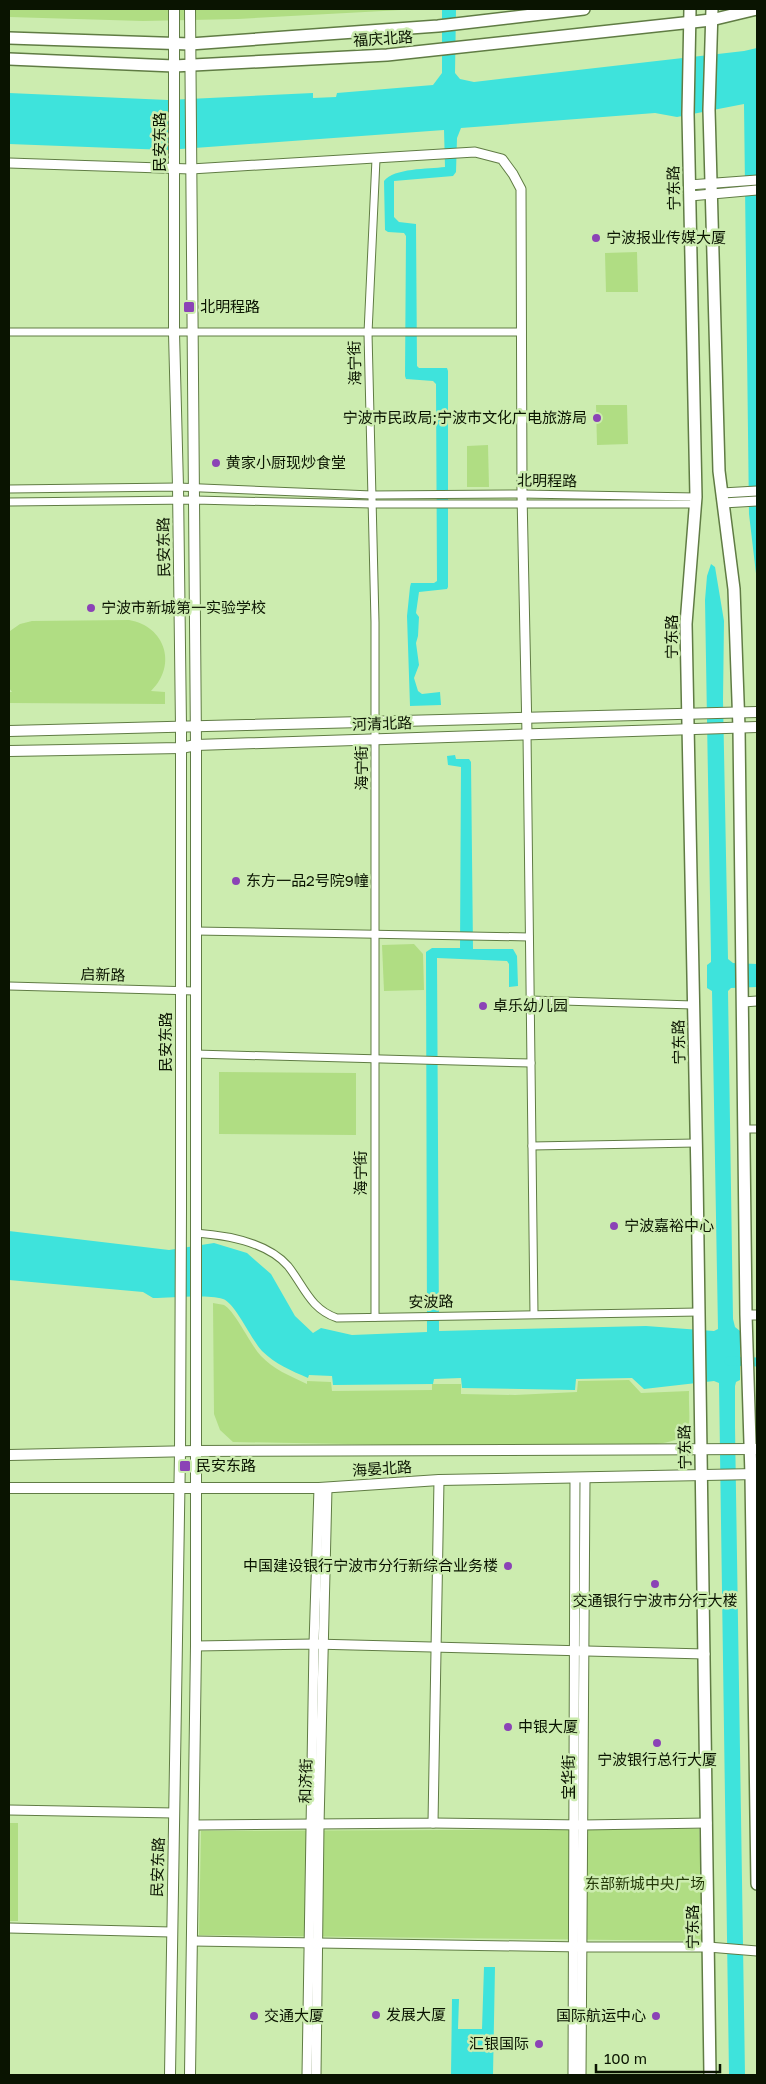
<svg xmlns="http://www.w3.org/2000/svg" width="766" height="2084" font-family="'Golos Text','Noto Sans SC',sans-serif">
<rect width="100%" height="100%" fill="#ccecaf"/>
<g fill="#b0dd83">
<path d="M9 9H420L238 19 143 21 9 17Z"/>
<path d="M637 252 638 292H606L605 253Z"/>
<path d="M596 405H627L628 444 597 445Z"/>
<path d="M488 445 489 487H467V446Z"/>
<path d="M129 620C165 626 178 665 151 691L165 692V704L9 703V692H12L9 688 10 631 20 624 32 621Z"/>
<path d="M414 944 423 954 424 990 384 991 382 945Z"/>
<path d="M219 1072 356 1073V1135L219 1134Z"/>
<path d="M213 1303C216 1304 221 1304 224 1305 235 1311 250 1344 261 1356 273 1369 290 1376 307 1384V1381L331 1382 332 1391 432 1390V1384H461V1394L515 1395 577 1392 578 1381 629 1380 641 1393 689 1391C688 1427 698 1439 656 1444L403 1445 233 1442 220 1430 214 1414Z"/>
<rect x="9" y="1823" width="9" height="98"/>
<path d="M699 1829 704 1941 199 1935 201 1831Z"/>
</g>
<g fill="#3ee3dc">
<path d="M442 9H456L455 73 460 79 474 82 744 51 757 48V582L749 514 744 104 677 117 655 113 461 128 457 138 456 172 453 176 394 181V217L399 222 416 224 417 366 419 368H447L448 371V587L447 589 419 592 416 613 419 617 418 636 416 643 419 665 414 678 418 691 422 694 440 692 441 705 410 706 407 616 410 587 411 583H434L437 581 436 384 433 381 406 379 405 376 406 236 404 233 388 232 385 230 384 181C394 168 428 169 445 167L444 130 167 150 9 144V93L168 100 313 93V98L336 97 337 93 433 85 442 73Z"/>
<path d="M711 564 715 567 724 621 723 700 728 959 733 963 757 964V987L731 988 728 991 733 1319 735 1327 740 1331V1380L736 1382 735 1386V1427L745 2075H729L719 1383 714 1381 644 1389 632 1378 576 1379 575 1390 462 1388 461 1378 434 1379 433 1384 333 1385 332 1376 309 1375 308 1378C292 1371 275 1364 262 1351 251 1339 235 1303 223 1299 206 1294 171 1298 153 1298L143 1292 9 1280V1231L169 1250 214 1243 247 1253 271 1274 295 1316 313 1333 321 1328 352 1335 427 1332 426 952 432 948H460L461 767 448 765 447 756 455 755 456 759H469L471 762 473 949H513L517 956 518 986 509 987V964L507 961 437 958 439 1331 646 1326 714 1331 718 1329 712 991 707 988V965L711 962V956L705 600 707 576Z"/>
<path d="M484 1967H495L493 2075H451L452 1999H459L458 2029H482Z"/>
</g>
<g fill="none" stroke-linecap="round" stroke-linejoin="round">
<path stroke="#3ee3dc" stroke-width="9" d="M729 1361 757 1362"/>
<defs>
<g id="minor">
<path d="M9 332H522"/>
<path d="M9 489 178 487 372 495 522 494 696 497"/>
<path d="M9 502 194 500 372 504H695"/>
<path d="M527 734 534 1314"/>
<path d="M195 931 529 937"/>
<path d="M9 986 195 991"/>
<path d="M530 1000 693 1005"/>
<path d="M195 1054 531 1063"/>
<path d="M744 1129H757"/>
<path d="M532 1146 696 1143"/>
<path d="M195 1233C225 1235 267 1242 288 1266 304 1286 310 1309 337 1318L699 1312"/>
<path d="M375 1317V622L368 333 376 159"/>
</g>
<g id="tertiary">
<path d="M9 163 191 169 475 152 502 159 513 174 521 189 522 494 527 734"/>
<path d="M689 185 757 180"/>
<path d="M690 196 757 190"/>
<path d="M722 493 757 491"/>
<path d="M723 503 757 501"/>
<path d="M743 1002 757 1001"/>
<path d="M746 1315H757"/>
<path d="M196 1646 314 1644 705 1654"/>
<path d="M9 1810 174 1813"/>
<path d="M433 1823 583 1825 707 1823"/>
<path d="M195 1825 433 1823 439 1480"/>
<path d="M9 1928 171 1932"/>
<path d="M193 1941 582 1947H708L757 1951"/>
<path d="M307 2075 314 1644 319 1488"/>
<path d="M316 2075 319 1825 327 1488"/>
<path d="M573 2075 575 1478"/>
<path d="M581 2075 585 1478"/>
</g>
<g id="secondary">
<path d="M190 9 196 745V1646L190 2075"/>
<path d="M9 731 757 712"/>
<path d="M9 751 181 748 196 745 757 727"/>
<path d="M9 1455 195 1451 757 1449"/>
<path d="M9 1488H319L439 1480 757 1474"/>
<path d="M170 2075 180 1452 181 1210V727L178 487 174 333V9"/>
</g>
<g id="primary">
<path d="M690 9 688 114 696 497 686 624 697 1176 710 2075"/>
<path d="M712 9 709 110 719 471 734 589 739 728 746 1315 751 1475 757 1884"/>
<path d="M9 38 190 44 438 26 584 9"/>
<path d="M9 59 174 66 387 55 711 20 757 9"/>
</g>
</defs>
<use href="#minor" stroke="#607c44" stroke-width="9"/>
<use href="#tertiary" stroke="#607c44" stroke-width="11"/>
<use href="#secondary" stroke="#607c44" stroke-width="12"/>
<use href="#primary" stroke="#607c44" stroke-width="14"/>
<use href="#minor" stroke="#fff" stroke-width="7"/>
<use href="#tertiary" stroke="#fff" stroke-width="9"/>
<use href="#secondary" stroke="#fff" stroke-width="10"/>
<use href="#primary" stroke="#fff" stroke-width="11"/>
</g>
<g fill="#8b43b6" stroke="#ccecaf" stroke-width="2">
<circle cx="596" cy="238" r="5"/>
<rect x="183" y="301" width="12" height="12" rx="2.5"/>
<circle cx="597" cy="418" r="5"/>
<circle cx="216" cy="463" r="5"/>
<circle cx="91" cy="608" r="5"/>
<circle cx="236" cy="881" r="5"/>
<circle cx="483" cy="1006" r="5"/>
<circle cx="614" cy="1226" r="5"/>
<rect x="179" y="1460" width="12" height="12" rx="2.5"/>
<circle cx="508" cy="1566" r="5"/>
<circle cx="655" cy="1584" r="5"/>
<circle cx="508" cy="1727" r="5"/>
<circle cx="657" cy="1743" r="5"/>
<circle cx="376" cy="2015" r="5"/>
<circle cx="254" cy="2016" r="5"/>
<circle cx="656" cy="2016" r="5"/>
<circle cx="539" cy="2044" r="5"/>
</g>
<g text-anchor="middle" stroke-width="5" stroke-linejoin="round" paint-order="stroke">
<g font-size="15" fill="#0a1401" stroke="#ccecaf">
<text transform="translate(383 39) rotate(-4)" y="5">福庆北路</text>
<text transform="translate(160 142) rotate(-90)" y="5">民安东路</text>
<text transform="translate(674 188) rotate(-91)" y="5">宁东路</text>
<text transform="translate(355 363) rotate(-91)" y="5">海宁街</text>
<text transform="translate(547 481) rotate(1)" y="5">北明程路</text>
<text transform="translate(164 547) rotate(-91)" y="5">民安东路</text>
<text transform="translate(672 637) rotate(-90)" y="5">宁东路</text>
<text transform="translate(382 724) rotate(-2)" y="5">河清北路</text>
<text transform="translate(362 768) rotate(-90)" y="5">海宁街</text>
<text transform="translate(103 975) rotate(2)" y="5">启新路</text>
<text transform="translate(166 1042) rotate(-90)" y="5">民安东路</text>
<text transform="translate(679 1042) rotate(-91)" y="5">宁东路</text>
<text transform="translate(361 1173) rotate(-90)" y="5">海宁街</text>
<text transform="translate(431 1302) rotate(-1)" y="5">安波路</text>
<text transform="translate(685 1447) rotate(-91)" y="5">宁东路</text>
<text transform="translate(382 1469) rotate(-4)" y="5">海晏北路</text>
<text transform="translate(569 1777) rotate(-90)" y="5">宝华街</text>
<text transform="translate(306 1781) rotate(-89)" y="5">和济街</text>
<text transform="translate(158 1867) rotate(-88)" y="5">民安东路</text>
<text transform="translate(693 1927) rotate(-90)" y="5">宁东路</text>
</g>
<g font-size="15" fill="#0a1401" stroke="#ccecaf" text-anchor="start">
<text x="606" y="243">宁波报业传媒大厦</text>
<text x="200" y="312">北明程路</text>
<text x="587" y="423" text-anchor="end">宁波市民政局;宁波市文化广电旅游局</text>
<text x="226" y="468">黄家小厨现炒食堂</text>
<text x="101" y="613">宁波市新城第一实验学校</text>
<text x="246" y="886">东方一品2号院9幢</text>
<text x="493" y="1011">卓乐幼儿园</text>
<text x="624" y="1231">宁波嘉裕中心</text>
<text x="196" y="1471">民安东路</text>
<text x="498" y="1571" text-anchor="end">中国建设银行宁波市分行新综合业务楼</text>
<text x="655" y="1606" text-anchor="middle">交通银行宁波市分行大楼</text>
<text x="518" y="1732">中银大厦</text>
<text x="657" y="1765" text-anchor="middle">宁波银行总行大厦</text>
<text x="386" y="2020">发展大厦</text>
<text x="264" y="2021">交通大厦</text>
<text x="646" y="2021" text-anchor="end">国际航运中心</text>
<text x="529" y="2049" text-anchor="end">汇银国际</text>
</g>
<g font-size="15" fill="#233807" stroke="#ccecaf">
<text x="645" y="1889">东部新城中央广场</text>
</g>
</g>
<rect width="766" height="2084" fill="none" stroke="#0a1401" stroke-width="20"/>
<path d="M596 2064v8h124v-8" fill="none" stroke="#0a1401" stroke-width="2.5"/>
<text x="604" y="2064" font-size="15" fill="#0a1401" stroke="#ccecaf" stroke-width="4" paint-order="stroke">100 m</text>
</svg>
